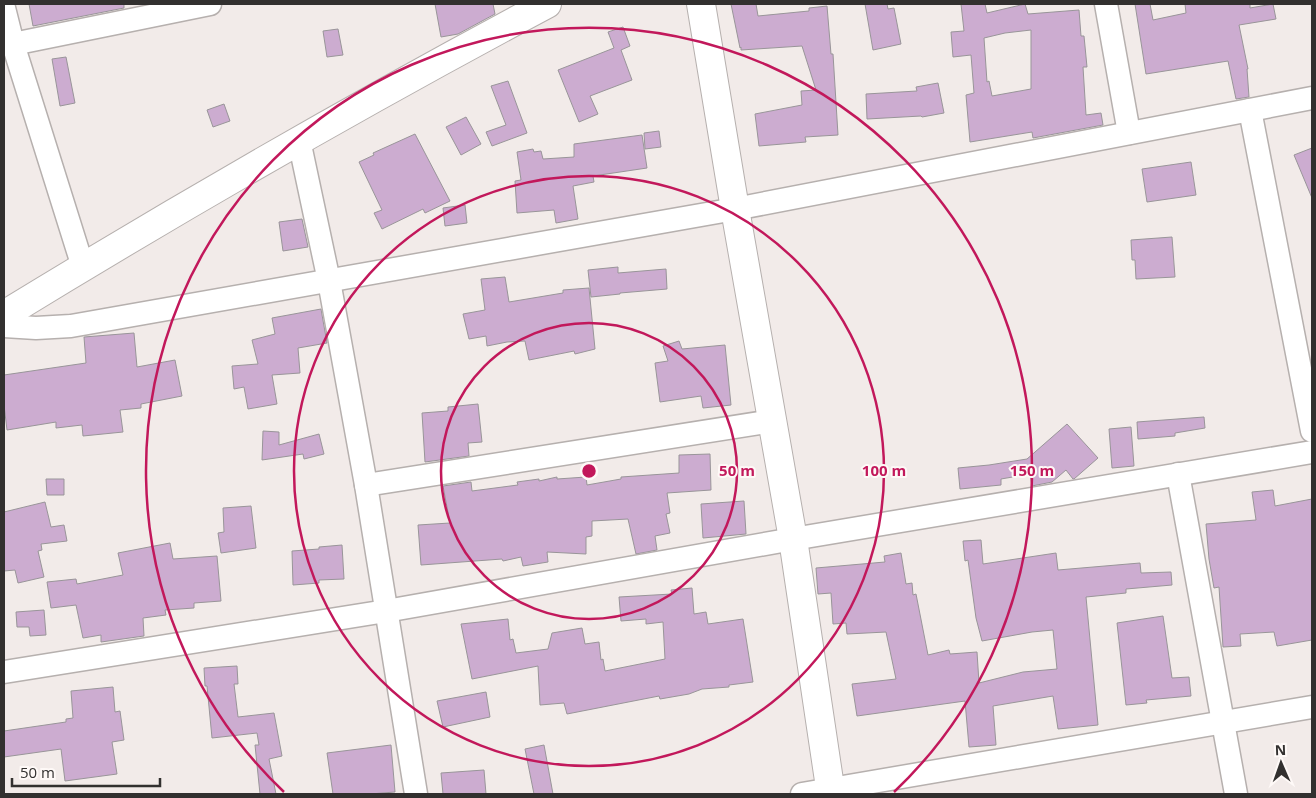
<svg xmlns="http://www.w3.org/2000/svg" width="1316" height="798" font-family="'Open Sans',sans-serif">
<rect width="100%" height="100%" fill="#f2ebe9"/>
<g fill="#ccacd0" stroke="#999599" fill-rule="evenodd">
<path d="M29 4H124V8L33 26Z"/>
<path d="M435 4H493L495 14 458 34 441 37Z"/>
<path d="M731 4H756L758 16 809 11V8L827 6 831 54H833L838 135 805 137 806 142 759 146 755 114 802 105 801 91 816 90 802 46 741 50V47L740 48Z"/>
<path d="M865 4H887L888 9 894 8 901 44 873 50Z"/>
<path d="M961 4H985L987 13 1025 4 1028 14 1079 10 1081 36H1084L1087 67H1083L1086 115 1101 113 1103 125 1033 138 1032 132 970 142 966 95 974 93 971 55 953 57 951 32 964 31ZM1031 30V89L992 96 989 81 987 82 984 38 1005 33Z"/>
<path d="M1135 4H1150L1153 20 1186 13 1185 4H1250V8L1273 4 1276 19 1239 25 1248 69H1247L1249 97 1236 99 1228 61 1146 74Z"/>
<path d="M623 27 630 46 621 50 632 80 590 96 598 114 579 122 558 70 614 48 608 32Z"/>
<path d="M338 29 343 55 327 57 323 31Z"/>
<path d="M66 57 75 103 60 106 52 59Z"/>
<path d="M508 81 527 133 492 146 486 132 506 125 491 86Z"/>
<path d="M938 83 944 113 922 117 921 116 867 119 866 94 917 91 916 87Z"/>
<path d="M224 104 230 121 213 127 207 110Z"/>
<path d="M466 117 481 144 461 155 446 127Z"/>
<path d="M659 131 661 147 645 149 644 133Z"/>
<path d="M415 134 450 201 425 213 423 209 382 229 374 213 382 210 359 162 374 155 373 153Z"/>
<path d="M642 135 647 168 593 176 594 182 573 186 578 219 556 223 554 210 517 213 515 181 521 180 517 152 533 149 534 152 541 151 543 159 574 157V144Z"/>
<path d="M1312 148V198L1294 155Z"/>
<path d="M1191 162 1196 195 1147 202 1142 169Z"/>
<path d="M465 205 467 223 445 226 443 208Z"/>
<path d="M302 219 308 247 283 251 279 222Z"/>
<path d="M1172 237 1175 277 1136 279 1135 260H1132L1131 240Z"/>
<path d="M618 267V273L666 269 667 289 620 293V294L591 297 588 270Z"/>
<path d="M505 277 509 302 563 293V290L589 288 595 349 575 354 574 351 529 360 525 341 507 342 487 346 486 336 469 339 463 314 485 310 481 279Z"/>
<path d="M321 309 327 343 298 348 300 373 272 375 277 404 248 409 244 387 234 389 232 366 258 364 252 340 275 334 272 318Z"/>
<path d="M134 333 137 367 175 360 182 396 141 404V408L120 410 123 432 83 436 82 425 56 428V422L7 430 4 405V375L86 363 84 337Z"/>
<path d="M679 341 682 349 725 345 731 405 703 408 701 396 660 402 655 363 668 361 663 346Z"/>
<path d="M478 404 482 442 468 443 469 456 425 462 422 413 448 411V407Z"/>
<path d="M1204 417 1205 428 1175 433V436L1138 439 1137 422Z"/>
<path d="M1067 424 1098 458 1074 479H1073L1066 470 1052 482 1032 486 1030 474 1001 479V485L960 489 958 468 989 465 1027 459Z"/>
<path d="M1131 427 1134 466 1112 468 1109 429Z"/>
<path d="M263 431 279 432V445L319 434 324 454 304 459 303 454 262 460Z"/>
<path d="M710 454 711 490 667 493 670 513 666 514 670 533 655 536 657 550 636 554 628 519 592 521V536L586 537V554L547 552 548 562 523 566 521 557 503 561 502 559 421 565 418 525 450 523 443 486 471 482 472 491 518 485 517 482 539 479V481L557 477V479L586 477 587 485 621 479V477L679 473V455Z"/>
<path d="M46 479H64V495H47Z"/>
<path d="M1273 490 1275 506 1312 499V640L1277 646 1274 632 1240 634 1241 646 1223 647 1219 587 1214 588 1209 559 1206 524 1256 520 1252 492Z"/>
<path d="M744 501 746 534 703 538 701 504Z"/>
<path d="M45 502 51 527 64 525 67 541 41 544 42 550 38 551 44 577 18 583 15 570 4 571V512Z"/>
<path d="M251 506 256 548 221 553 218 533 224 532 223 508Z"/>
<path d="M981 540 983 564 1056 553 1058 570 1140 563 1141 573 1171 572 1172 585 1126 589V593L1086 597 1098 725 1058 729 1053 696 993 706 996 745 969 747 965 701 857 716 852 684 896 679 886 632 847 634 846 623 833 624 831 593 818 594 816 568 885 562 884 556 901 553 906 584 912 583 913 595 916 594 928 655 949 650 950 654 977 652 979 683 1023 672 1057 669 1053 630 1032 632 982 641 976 618 968 560 965 561 963 541Z"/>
<path d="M170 543 173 559 217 556 221 601 194 603V608L165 610 166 615 143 618 144 636 101 642V635L83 638 76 605 51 608 47 582 76 579 77 584 123 575 118 553Z"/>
<path d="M342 545 344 579 319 580V583L293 585 292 551 319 549V547Z"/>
<path d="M692 588 694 614 706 612 708 624 743 619 753 682 729 685V687L702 689 689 694 660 699 659 696 567 714 564 703 540 705 538 666 472 679 461 624 508 619 510 640 513 639 516 653 548 649 552 633 582 628 585 644 599 642 601 660 603 659 605 671 665 659 663 622 646 624V619L621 621 619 597 672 594 671 590Z"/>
<path d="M44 610 46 635 30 636 29 627H17L16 612Z"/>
<path d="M1163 616 1172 678 1189 677 1191 696 1146 700 1147 703 1126 705 1117 623Z"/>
<path d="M237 666 238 684H234L238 717 274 713 282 756 269 759 276 794H260L255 745H259L257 733 212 738 207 686H205L204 668Z"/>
<path d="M113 687 115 712 120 711 124 740 112 742 117 774 65 781 61 749 4 757V731L66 722V719L73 718 71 691Z"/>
<path d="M486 692 490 717 443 727 437 701Z"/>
<path d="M391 745 395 792 370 794H333L327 753Z"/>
<path d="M544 745 553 794H534L525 749Z"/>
<path d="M484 770 486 794H443L441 773Z"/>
</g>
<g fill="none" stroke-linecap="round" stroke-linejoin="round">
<defs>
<g id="minor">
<path d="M1106 4 1129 133"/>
<path d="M4 8 13 44 83 267"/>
<path d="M13 44 210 4"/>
<path d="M1250 110 1312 431"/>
<path d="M299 140 329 281 366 485 416 794"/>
<path d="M4 326 36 328 71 326 735 209 1312 98"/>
<path d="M1178 474 1236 794"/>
<path d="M366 485 772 421"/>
<path d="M4 672 386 611 793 539 1312 452"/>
<path d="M802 794 1312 707"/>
</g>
<g id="tertiary">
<path d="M701 4 735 209 793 539 831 794"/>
<path d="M4 315C182 206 363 102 547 4"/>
</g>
</defs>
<use href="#minor" stroke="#b6b0ae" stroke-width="25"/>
<use href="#tertiary" stroke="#b6b0ae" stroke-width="30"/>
<use href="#minor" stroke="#fff" stroke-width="22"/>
<use href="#tertiary" stroke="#fff" stroke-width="28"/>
</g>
<g fill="none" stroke="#c2185b" stroke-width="2.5">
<circle cx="589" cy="471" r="148"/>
<circle cx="589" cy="471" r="295"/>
<path d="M284 792A443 443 0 1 1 894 792"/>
</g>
<circle cx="589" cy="471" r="8" fill="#c2185b" stroke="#fef9f7" stroke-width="2.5"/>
<g font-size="15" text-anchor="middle" font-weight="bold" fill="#c2185b" stroke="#fef9f7" stroke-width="4" stroke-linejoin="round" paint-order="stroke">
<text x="737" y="476">50 m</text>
<text x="884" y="476">100 m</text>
<text x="1032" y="476">150 m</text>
</g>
<rect width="1316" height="798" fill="none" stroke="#32302f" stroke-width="10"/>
<g transform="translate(1281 763) rotate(358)" stroke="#fef9f7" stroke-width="4" paint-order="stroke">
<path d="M0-4L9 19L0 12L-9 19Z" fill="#32302f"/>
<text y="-8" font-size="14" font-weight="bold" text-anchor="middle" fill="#32302f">N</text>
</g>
<path d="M12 778v8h148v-8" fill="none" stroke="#32302f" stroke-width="2.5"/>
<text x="20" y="778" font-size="15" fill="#32302f" stroke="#fef9f7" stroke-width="4" paint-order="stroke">50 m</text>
</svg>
